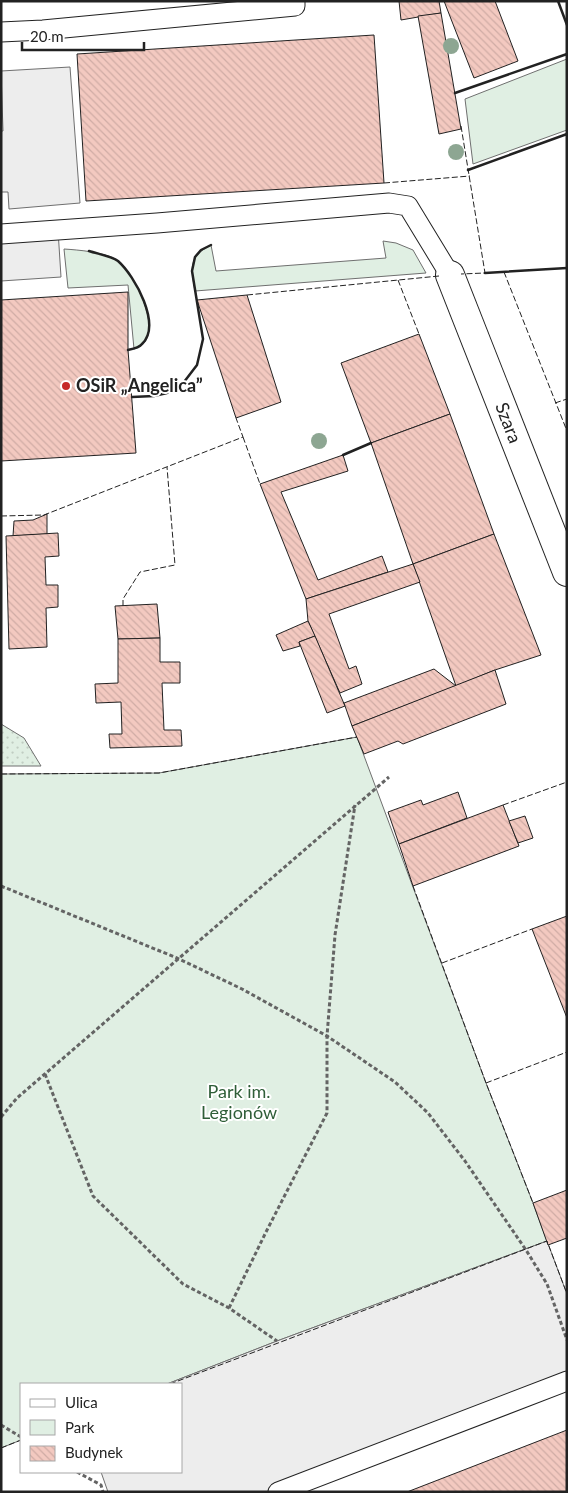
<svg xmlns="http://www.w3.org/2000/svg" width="568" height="1493" font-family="Lato,sans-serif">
<defs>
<pattern id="garden-dots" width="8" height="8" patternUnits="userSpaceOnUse" patternTransform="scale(1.25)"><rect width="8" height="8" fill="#e0efe3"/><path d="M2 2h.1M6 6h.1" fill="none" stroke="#c0cdc2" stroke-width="1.8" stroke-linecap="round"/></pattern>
<pattern id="building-back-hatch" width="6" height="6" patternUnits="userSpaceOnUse" patternTransform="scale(1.25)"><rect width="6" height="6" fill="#f3c9c0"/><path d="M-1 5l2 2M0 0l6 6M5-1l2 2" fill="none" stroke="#d0aca5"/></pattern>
</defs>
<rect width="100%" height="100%" fill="#fff"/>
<g fill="#e0efe3" stroke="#6f6f6f">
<path d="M567 59V130L473 164 465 99Z"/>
<path d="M383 241 396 243 413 250 426 273 195 291C191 268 188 257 211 245L216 271 386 258Z"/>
<path d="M64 249C79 250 104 252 117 260 134 272 163 330 141 346 139 347 136 348 134 349L128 285 68 288Z"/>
<path d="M357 737 486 1083 533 1203 547 1241 277 1341 167 1384H21V1440L1 1448V774L159 773Z"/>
</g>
<path fill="url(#garden-dots)" stroke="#6f6f6f" d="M1 724 24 738 41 766H1Z"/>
<g fill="#ededed" stroke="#6f6f6f">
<path d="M70 67 80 203 9 209 8 192H1V131H3L1 71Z"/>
<path d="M58 230 61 277 1 281V234Z"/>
<path d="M547 1241 567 1294V1381L278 1492H108L101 1472H181V1384H167L277 1341Z"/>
</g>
<g fill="url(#building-back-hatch)" stroke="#222">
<path d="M399 1H439L441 13 401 20Z"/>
<path d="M444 1H495L518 61 474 78Z"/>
<path d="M441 13 461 129 439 134 418 16Z"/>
<path d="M374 35 384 183 86 201 77 54Z"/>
<path d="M128 292V350L136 453 1 461V300Z"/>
<path d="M247 295 281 402 236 418 197 300Z"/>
<path d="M419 334 450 414 371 443 341 363Z"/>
<path d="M450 414 494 534 413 564 371 443Z"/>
<path d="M343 455 348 471 281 492 318 580 382 556 388 572 306 599 260 484Z"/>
<path d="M47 514V534L13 536 14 521 33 520Z"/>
<path d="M58 533 59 556 45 557 46 585H58V607L46 608 47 647 9 649 6 536Z"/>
<path d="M494 534 541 655 495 670 456 686 413 564Z"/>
<path d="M413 564 420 582 329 614 349 669 356 666 362 684 340 693 308 621 306 599Z"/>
<path d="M157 604 160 638 118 639 115 606Z"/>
<path d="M308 621 315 636 299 642 300 646 283 651 276 635Z"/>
<path d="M315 636 345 706 327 713 299 642Z"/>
<path d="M160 638V662H180V683H162L164 730H181L182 746 110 748 109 734H122L121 702 96 703 95 684 118 683V639Z"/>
<path d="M434 669 456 686 352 726 344 703Z"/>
<path d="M495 670 506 704 403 744 398 741 364 754 352 726Z"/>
<path d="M458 792 467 818 399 844 388 812 421 800 423 805Z"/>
<path d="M503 805 519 846 413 886 399 844Z"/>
<path d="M525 816 533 838 518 843 509 821Z"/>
<path d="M567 916V1018L532 929Z"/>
<path d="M567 1190V1238L548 1245 533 1203Z"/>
<path d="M567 1430V1492H407Z"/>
</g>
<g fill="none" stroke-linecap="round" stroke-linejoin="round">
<defs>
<g id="lane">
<path d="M1 32 43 30 295 6V1"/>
<path d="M1 234 157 223 389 203 408 206 450 275"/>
<path d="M278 1492 567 1381"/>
</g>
<path id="street" d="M450 275 567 572"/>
</defs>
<use href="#lane" stroke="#222" stroke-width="21"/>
<use href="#street" stroke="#222" stroke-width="30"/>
<g stroke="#646464" stroke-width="3" stroke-dasharray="4 2.5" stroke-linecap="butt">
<path d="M1 886 177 958 242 989 327 1036 395 1082 428 1113 465 1161 526 1250 547 1284 567 1340"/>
<path d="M45 1074 93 1196 183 1284 229 1308 277 1341"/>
<path d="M1 1117 17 1098 389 777"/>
<path d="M229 1308 266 1232 327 1113V1036L335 935 355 805"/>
<path d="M1 1425 21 1437"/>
<path d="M77 1472 101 1485 103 1492"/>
</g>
<use href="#lane" stroke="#fff" stroke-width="19"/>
<use href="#street" stroke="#fff" stroke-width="28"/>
<g stroke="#222" stroke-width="1" stroke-dasharray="6 2.5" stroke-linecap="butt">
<path d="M461 126 485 273 461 274"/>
<path d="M384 183 470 176"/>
<path d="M504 272 567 431"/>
<path d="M398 280 419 334"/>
<path d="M247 295 439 276"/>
<path d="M555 403 567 399"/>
<path d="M243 437 260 484"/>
<path d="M1 516 44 515 243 437 236 418"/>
<path d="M123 606V599L140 572 175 565 167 467"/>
<path d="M1 774 159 773 357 737"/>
<path d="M503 805 567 782"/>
<path d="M413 886 486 1083 533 1203"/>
<path d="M442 963 532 929"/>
<path d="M486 1083 567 1052"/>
<path d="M170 1384 547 1241 567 1294"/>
<path d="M1 1448 21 1440"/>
</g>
<g stroke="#222" stroke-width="2.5">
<path d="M558 1 567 25"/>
<path d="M455 93 567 54"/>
<path d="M468 170 567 134"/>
<path d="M89 251C98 254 111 256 118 261 135 276 162 325 142 344 139 348 133 349 128 350"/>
<path d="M485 273 567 268"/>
<path d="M132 397 154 396 167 393 184 382 197 365 203 339 192 271 195 257 201 250 211 245"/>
<path d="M343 455 371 443"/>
</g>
</g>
<g fill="#8da692">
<circle cx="451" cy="46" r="8"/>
<circle cx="456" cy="152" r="8"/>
<circle cx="319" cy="441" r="8"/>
</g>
<circle fill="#c62828" stroke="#fff" stroke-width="2" cx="66" cy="386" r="5"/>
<g text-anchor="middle" stroke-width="4" stroke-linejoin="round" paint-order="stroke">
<g font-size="18" font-weight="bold" fill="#222" stroke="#fff" text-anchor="start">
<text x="76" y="392">OSiR „Angelica”</text>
</g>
<g font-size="18" fill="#222" stroke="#fff">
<text transform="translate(508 423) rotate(69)" y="6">Szara</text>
</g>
<g font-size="18" fill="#2f5e38" stroke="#fff">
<text x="239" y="1098">Park im.<tspan x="239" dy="21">Legionów</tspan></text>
</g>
</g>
<rect width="568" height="1493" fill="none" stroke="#222222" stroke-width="5"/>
<rect x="20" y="1383" width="162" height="90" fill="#ffffff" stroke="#a7a7a7"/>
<rect x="30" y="1399" width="25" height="8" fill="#ffffff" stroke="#a7a7a7"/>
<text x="65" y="1408" font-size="15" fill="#222222">Ulica</text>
<rect x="30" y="1420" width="25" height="15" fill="#e0efe3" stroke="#a7a7a7"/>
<text x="65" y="1433" font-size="15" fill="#222222">Park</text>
<rect x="30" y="1446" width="25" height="15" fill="url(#building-back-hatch)" stroke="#a7a7a7"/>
<text x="65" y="1458" font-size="15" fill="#222222">Budynek</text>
<path d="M22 42v8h122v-8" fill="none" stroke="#222222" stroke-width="2.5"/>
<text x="30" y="42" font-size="15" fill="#222222" stroke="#ffffff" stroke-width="4" paint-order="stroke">20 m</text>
</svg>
